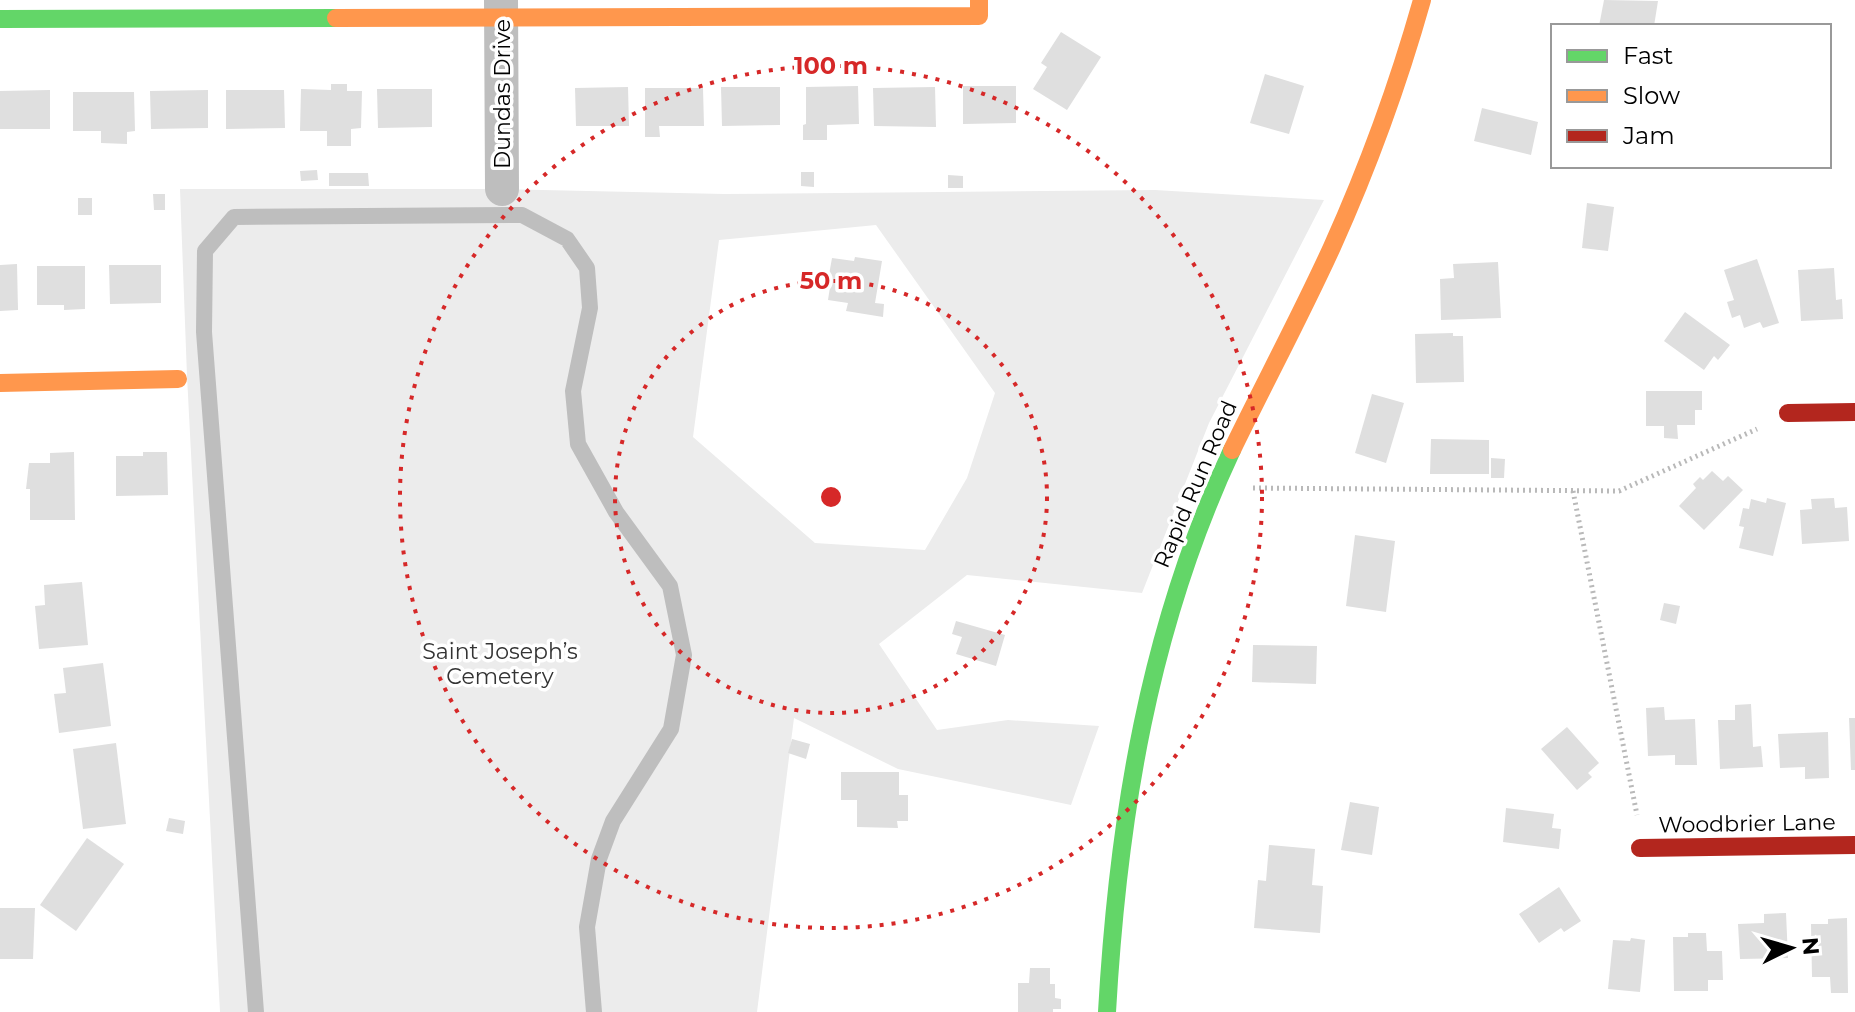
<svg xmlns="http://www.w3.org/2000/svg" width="1855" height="1012" font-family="Montserrat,sans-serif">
<rect width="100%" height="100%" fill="#fff"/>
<path fill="#ececec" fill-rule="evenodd" d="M180 189H502L724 194 1155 190 1324 200 1209 423 1142 593 967 575 879 644 937 730 1008 720 1099 726 1071 805 898 769 794 718 757 1012H220L187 376ZM876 225 995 393 967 478 925 550 815 543 693 437 719 240Z"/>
<g fill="#dfdfdf">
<path d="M1604 0 1658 1 1654 26H1599Z"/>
<path d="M1061 32 1101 57 1067 110 1033 89 1047 67 1041 63Z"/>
<path d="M1265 74 1304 86 1289 134 1250 123Z"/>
<path d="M331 84H347V91H362L361 128 351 129V146H327V131H300L301 89 331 90Z"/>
<path d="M858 86 859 124 827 125V140H803V125L806 124V87Z"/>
<path d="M963 86H1016V123L963 124Z"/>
<path d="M628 87 629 126H576L575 88Z"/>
<path d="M721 87H780V125L722 126Z"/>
<path d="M935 87 936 127 874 126 873 88Z"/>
<path d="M645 88H703L704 126H659L660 137H645Z"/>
<path d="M377 89H432V127L378 128Z"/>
<path d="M50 90V129H0V91Z"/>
<path d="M208 90V128L151 129 150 91Z"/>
<path d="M226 90H284L285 128 226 129Z"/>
<path d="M73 92H134L135 131 127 132V144L101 143V131H73Z"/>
<path d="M1482 108 1538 122 1531 155 1474 141Z"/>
<path d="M317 170 318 180 301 181 300 171Z"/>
<path d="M801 172H814V187L801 186Z"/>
<path d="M329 173H368L369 186H329Z"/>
<path d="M948 175 963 176V188H948Z"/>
<path d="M153 194H165V210H154Z"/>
<rect x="78" y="198" width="14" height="17"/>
<path d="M1587 203 1614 207 1608 251 1582 248Z"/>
<path d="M855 257 882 261 875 303 884 304 883 317 846 311 848 303 828 300 830 287 827 286 832 258 854 261Z"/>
<path d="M1757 259 1779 323 1763 328 1760 322 1744 328 1740 315 1732 318 1727 302 1734 300 1724 270Z"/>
<path d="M1498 262 1501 318 1441 320 1440 279 1454 278 1453 264Z"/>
<path d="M17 264 18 310 0 311V265Z"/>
<path d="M109 265H161V303L110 304Z"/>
<path d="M37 266H85V309L64 310V305H37Z"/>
<path d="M1834 268 1836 300 1842 299 1843 319 1801 321 1798 270Z"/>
<path d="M1685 312 1730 345 1718 360 1714 356 1704 370 1664 341Z"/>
<path d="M1453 333V336H1463L1464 382 1416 383 1415 334Z"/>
<path d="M1646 391H1702V410H1695V425H1677L1678 439 1664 438V426H1646Z"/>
<path d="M1372 394 1404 403 1386 463 1355 453Z"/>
<path d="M1431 439 1489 440V474H1430Z"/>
<path d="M74 452 75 520H30V489H26L29 463H50V453Z"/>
<path d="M143 452H167L168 495 116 496V456H143Z"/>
<path d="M1491 458 1505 459 1504 478H1491Z"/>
<path d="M1712 471 1723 481 1728 476 1743 490 1704 530 1679 506 1696 488 1693 484 1700 477 1703 480Z"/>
<path d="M1767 498 1786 503 1773 556 1739 548 1744 527 1739 526 1743 508 1749 509 1751 499 1766 503Z"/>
<path d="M1834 498 1835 508 1847 507 1849 541 1802 544 1800 510 1812 509 1811 499Z"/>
<path d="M1355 535 1395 541 1386 612 1346 606Z"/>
<path d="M82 582 88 645 39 649 35 606 45 605 44 585Z"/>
<path d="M1664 603 1680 606 1676 624 1660 620Z"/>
<path d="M956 621 1005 635 996 666 956 654 962 637 952 634Z"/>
<path d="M1253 645 1317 646 1316 684 1252 682Z"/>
<path d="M103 663 111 726 59 733 54 694 66 693 63 668Z"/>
<path d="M1751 704 1753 747 1761 746 1763 767 1720 769 1718 720H1735V705Z"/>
<path d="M1664 707 1665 720 1695 719 1697 765H1675V755L1648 756 1646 708Z"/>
<path d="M1849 718H1855V770H1851Z"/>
<path d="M1567 727 1599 763 1588 773 1592 777 1577 790 1541 749Z"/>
<path d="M1828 732 1829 778 1805 779V767L1780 768 1778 734Z"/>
<path d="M792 739 810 744 806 759 788 753Z"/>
<path d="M116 743 126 824 83 829 73 749Z"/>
<path d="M841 772H899V795H908V821H897L898 828 857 827V800H841Z"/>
<path d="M1350 802 1379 807 1372 855 1341 850Z"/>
<path d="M1506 808 1554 814 1552 828 1561 829 1559 849 1503 842Z"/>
<path d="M169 818 185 821 183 834 166 831Z"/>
<path d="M87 838 124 864 76 931 40 905Z"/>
<path d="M1269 845 1315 849 1312 885 1323 886 1320 933 1254 928 1258 880 1266 881Z"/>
<path d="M1559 887 1581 921 1564 932 1561 928 1539 943 1519 914Z"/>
<path d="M0 908H35L33 959H0Z"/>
<path d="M1786 913 1788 958 1740 959 1738 924 1764 923V914Z"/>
<path d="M1847 918 1848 993H1831L1830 977H1812L1811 924H1828V919Z"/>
<path d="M1688 933H1706L1707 951H1722L1723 980H1708V991H1674L1673 937H1688Z"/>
<path d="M1631 938 1645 940 1640 992 1608 989 1613 940 1630 941Z"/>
<path d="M1030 968H1050V984H1055V998L1061 999V1009H1053V1012H1018V983H1029Z"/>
</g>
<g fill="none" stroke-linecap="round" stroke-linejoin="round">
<g stroke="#b9b9b9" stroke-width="5" stroke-dasharray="2 4" stroke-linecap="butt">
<path d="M1253 488 1619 491 1757 429"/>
<path d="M1573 491 1637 815"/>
</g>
<path stroke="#bebebe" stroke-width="16" d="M256 1012 204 332 205 251 234 217 522 215 567 239 587 268 590 308 573 391 578 444 616 512 670 586 684 655 671 729 613 821 599 859 587 927 594 1012"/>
<path stroke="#bebebe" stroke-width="34" d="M501 0 502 189"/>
<g stroke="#63d668" stroke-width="18">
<path d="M0 19 336 18"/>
<path d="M1107 1012C1118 817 1149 627 1232 450"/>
</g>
<g stroke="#ff974d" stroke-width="18">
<path d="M336 18 979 16V0"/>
<path d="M0 383 178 379"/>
<path d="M1232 450C1265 382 1301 315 1332 247 1368 167 1398 85 1422 0"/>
</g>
<g stroke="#b3261e" stroke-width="18">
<path d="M1788 413 1855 412"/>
<path d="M1640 848 1855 845"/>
</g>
</g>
<g fill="none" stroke="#d62828" stroke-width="4" stroke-dasharray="4 8">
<circle cx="831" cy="497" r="216"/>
<circle cx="831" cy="497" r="431"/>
</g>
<g text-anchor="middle" stroke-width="7" stroke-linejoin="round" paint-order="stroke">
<g font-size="22" fill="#000" stroke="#fff">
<text transform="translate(502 94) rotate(-90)" y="8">Dundas Drive</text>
<text transform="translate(1195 484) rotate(-67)" y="8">Rapid Run Road</text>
<text transform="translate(1747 823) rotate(-1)" y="8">Woodbrier Lane</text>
</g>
<g font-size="22" fill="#333" stroke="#fff">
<text x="500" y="659">Saint Joseph’s<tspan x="500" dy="25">Cemetery</tspan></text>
</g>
</g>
<circle cx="831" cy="497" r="12" fill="#d62828" stroke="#fff" stroke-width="4"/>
<g font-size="24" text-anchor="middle" font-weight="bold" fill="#d62828" stroke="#fff" stroke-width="7" stroke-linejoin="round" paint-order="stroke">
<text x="831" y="74">100 m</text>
<text x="831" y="289">50 m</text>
</g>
<rect x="1551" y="24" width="280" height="144" fill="#ffffff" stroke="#999999" stroke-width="2"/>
<rect x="1567" y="50" width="40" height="12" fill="#63d668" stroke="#999999" stroke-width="2"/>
<text x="1623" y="64" font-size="24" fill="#000000">Fast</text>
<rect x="1567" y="90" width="40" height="12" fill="#ff974d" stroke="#999999" stroke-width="2"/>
<text x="1623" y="104" font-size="24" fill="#000000">Slow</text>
<rect x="1567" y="130" width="40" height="12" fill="#b3261e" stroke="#999999" stroke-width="2"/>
<text x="1623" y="144" font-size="24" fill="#000000">Jam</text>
<g transform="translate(1791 948) rotate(85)" stroke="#ffffff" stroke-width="6" paint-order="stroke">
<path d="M0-6L14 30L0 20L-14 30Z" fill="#000000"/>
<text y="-12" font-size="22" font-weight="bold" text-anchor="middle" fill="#000000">N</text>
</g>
</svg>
